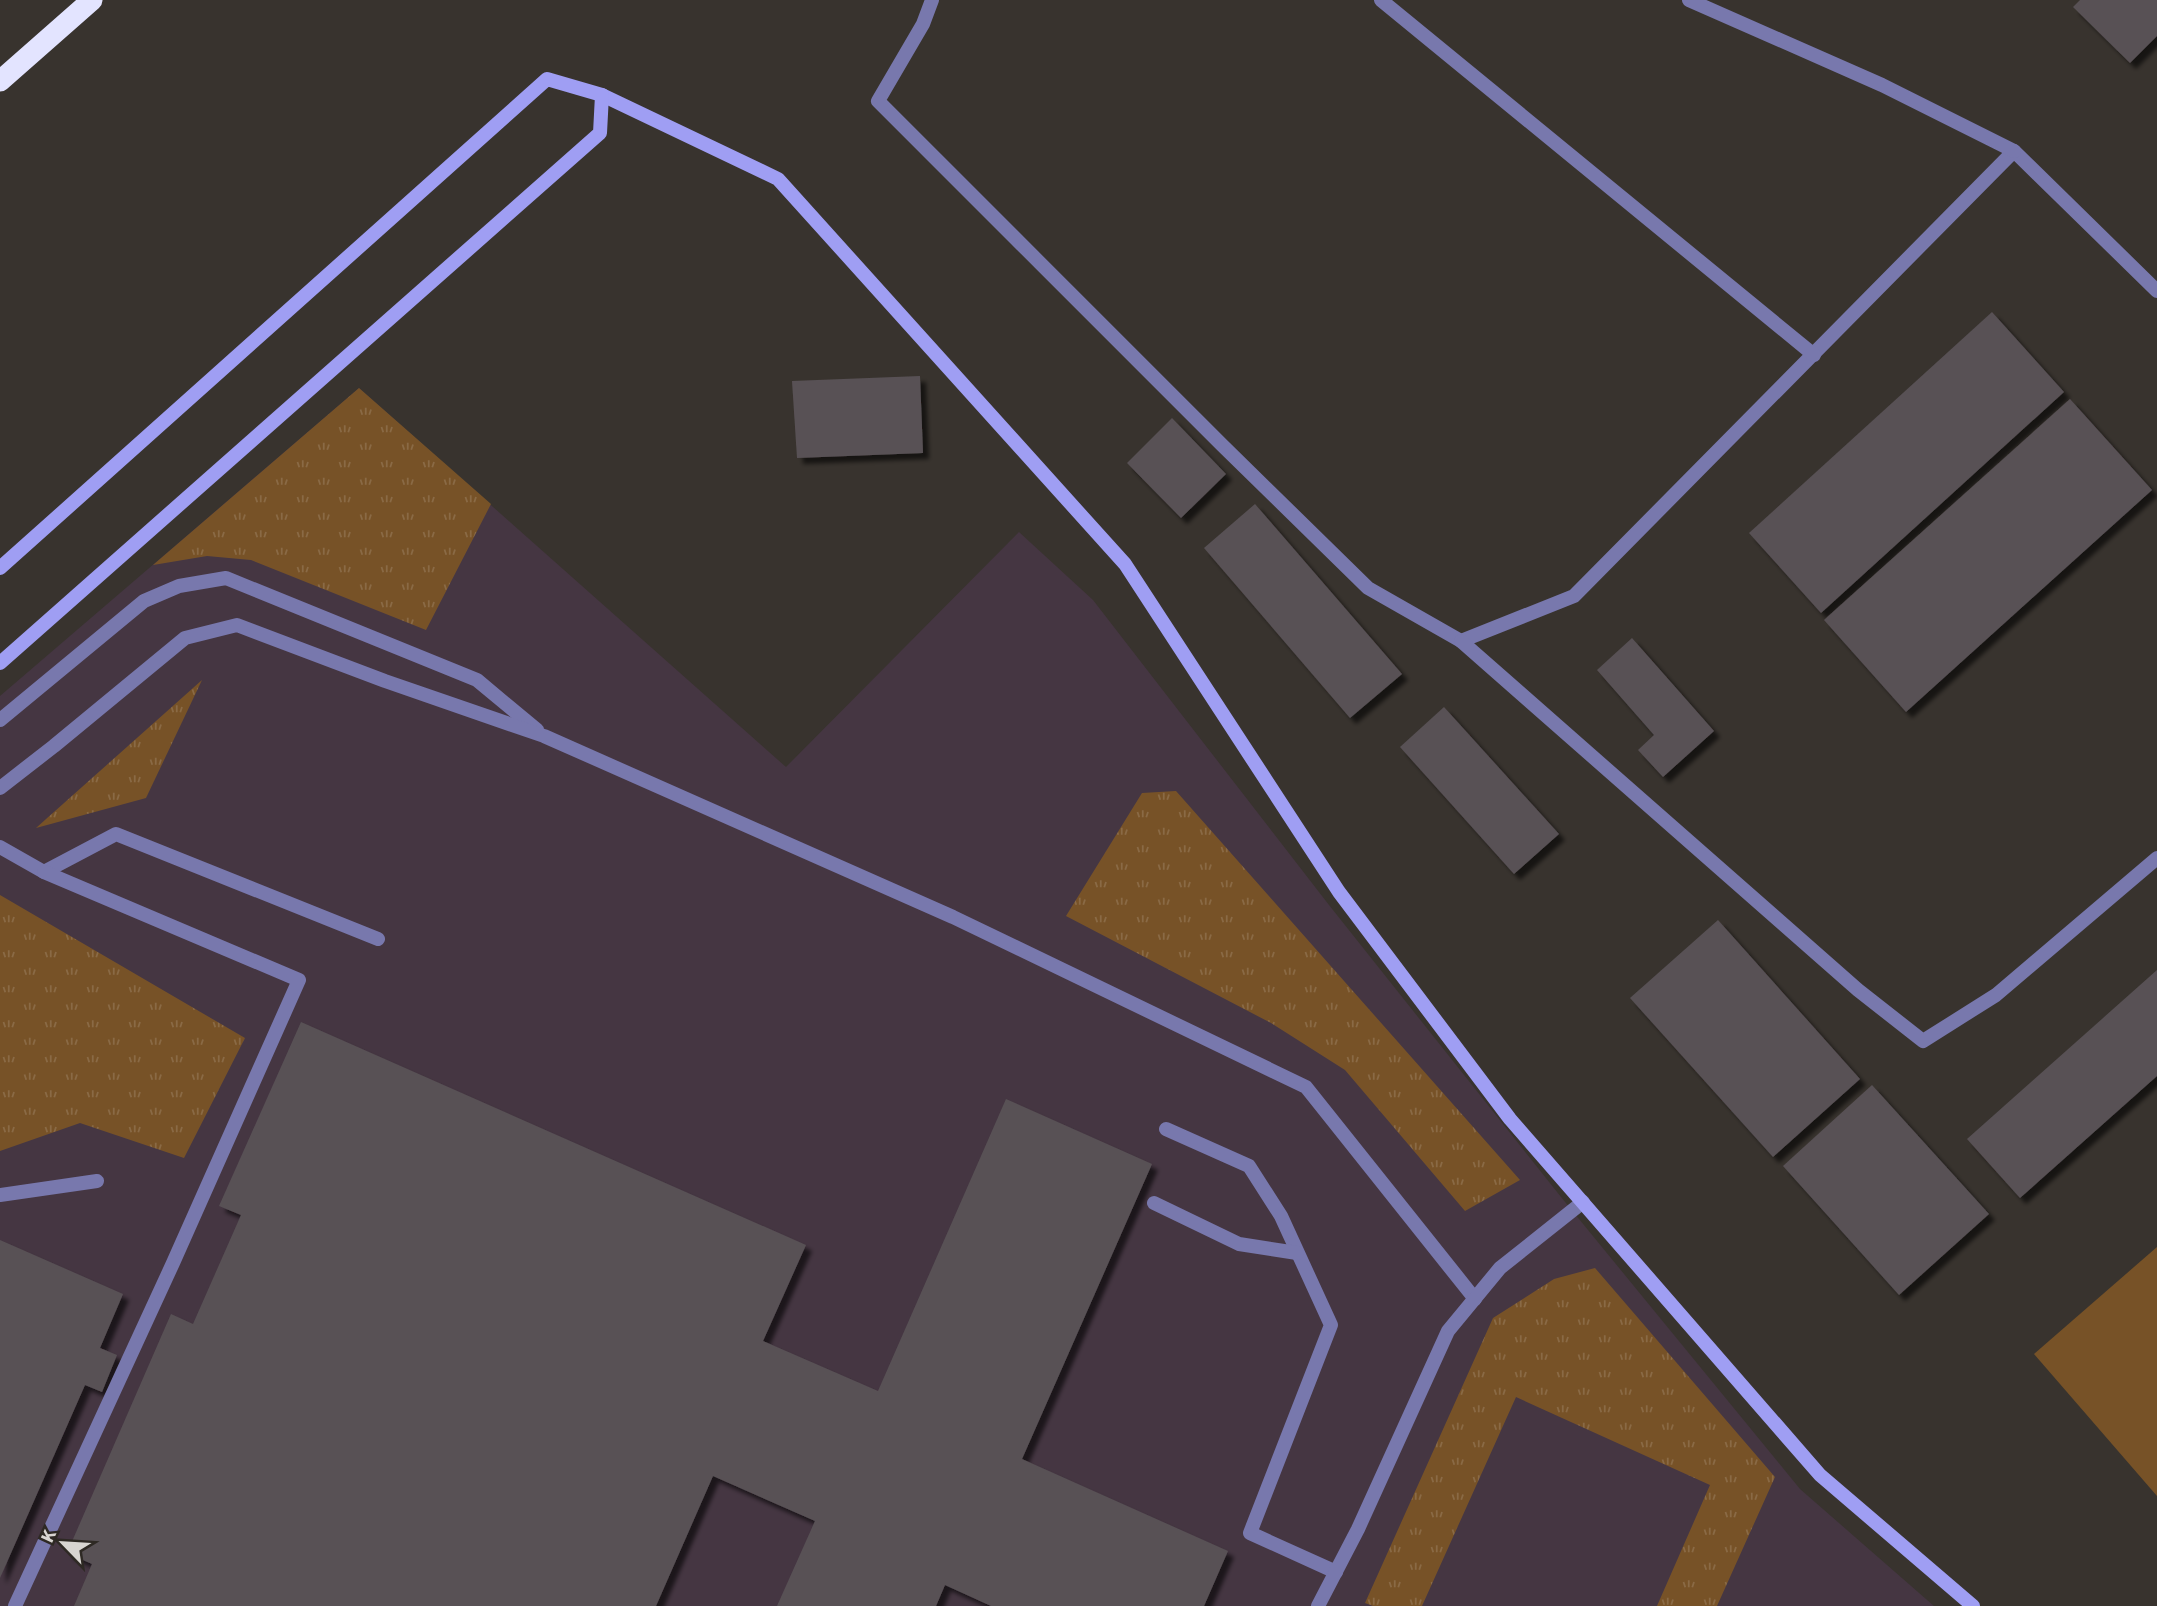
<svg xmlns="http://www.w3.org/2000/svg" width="2157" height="1606" font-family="'Source Sans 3',sans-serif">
<defs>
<pattern id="grass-tufts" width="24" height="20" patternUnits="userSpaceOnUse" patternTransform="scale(1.75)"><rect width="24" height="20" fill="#775227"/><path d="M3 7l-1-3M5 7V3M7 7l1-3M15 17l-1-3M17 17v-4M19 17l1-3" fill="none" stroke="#8a6a45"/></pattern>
<filter id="shadow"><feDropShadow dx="6" dy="6" stdDeviation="2" flood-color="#0009"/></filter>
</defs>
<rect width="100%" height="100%" fill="#38332e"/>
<path fill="#453642" d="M359 388 786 767 1019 532 1093 600 1329 905 1561 1197 1800 1489 1934 1606H0V696Z"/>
<g fill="url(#grass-tufts)">
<path d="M359 388 491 504 426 630 251 560 207 556 153 565Z"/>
<path d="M202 680 146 798 36 828Z"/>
<path d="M1176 791 1520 1180 1465 1211 1345 1070 1271 1023 1066 916 1142 793Z"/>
<path d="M0 895 245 1038 184 1158 80 1123 0 1151Z"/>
<path d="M1595 1268 1775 1477 1717 1606H1657L1710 1485 1516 1397 1422 1606H1373L1365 1603 1493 1318 1554 1279Z"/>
</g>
<path fill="#775227" d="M2157 1247V1496L2034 1354Z"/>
<g fill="#585155" filter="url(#shadow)">
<path d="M2080 0H2157V36L2130 63 2073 7Z"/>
<path d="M1992 312 2064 392 1821 613 1749 533Z"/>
<path d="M920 376 923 453 797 458 792 381Z"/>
<path d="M2070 399 2152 490 1906 712 1824 620Z"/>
<path d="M1172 418 1226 474 1181 518 1127 463Z"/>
<path d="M1255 504 1402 674 1350 718 1204 548Z"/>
<path d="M1632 638 1714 731 1663 777 1638 750 1654 735 1597 670Z"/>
<path d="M1444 707 1559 834 1514 874 1400 747Z"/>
<path d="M1718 920 1860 1079 1773 1157 1630 998Z"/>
<path d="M2157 970V1076L2020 1198 1967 1139Z"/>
<path d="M301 1022 806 1245 763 1341 878 1391 1006 1099 1152 1164 1022 1459 1228 1551 1204 1606H991L945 1585 936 1606H777L815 1521 713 1476 656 1606H74L92 1564 67 1553 171 1314 193 1324 241 1215 219 1206Z"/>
<path d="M1872 1085 1989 1214 1899 1295 1783 1166Z"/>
<path d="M0 1240 123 1294 100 1348 117 1355 102 1392 85 1385 0 1578Z"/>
</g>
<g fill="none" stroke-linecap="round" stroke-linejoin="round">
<g stroke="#7878ad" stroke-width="14">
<path d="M0 720 144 601 179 586 226 578 477 680 537 730"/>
<path d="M0 788 54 746 185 638 237 625 385 681 544 736 953 917 1306 1087 1475 1299"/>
<path d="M0 847 44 872 116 834 378 939"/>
<path d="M1166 1129 1249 1166 1281 1216 1331 1325 1250 1533 1336 1572"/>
<path d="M0 1195 97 1181"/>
<path d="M1154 1203 1239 1244 1297 1253"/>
<path d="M15 1606 173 1263 299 980 44 872"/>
<path d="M1318 1606 1358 1529 1448 1331 1500 1268 1583 1202"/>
</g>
<g stroke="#7878ad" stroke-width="14">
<path d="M932 0 923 24 878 101 1222 445 1368 588 1461 641 1574 596 2014 151 2157 291"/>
<path d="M1381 0 1814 355"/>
<path d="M1689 0 1882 85 2014 151"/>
<path d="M1461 641 1858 990 1923 1041 1996 995 2157 858"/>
</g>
<g stroke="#9f9ef3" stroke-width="14">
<path d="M602 95 778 179 1125 564 1339 892 1510 1119 1820 1475 1973 1606"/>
<path d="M0 568 547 79 602 95 600 133 0 663"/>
</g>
<path stroke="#e3e4ff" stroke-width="21" d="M0 81 92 0"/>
</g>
<g transform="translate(63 1543) rotate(295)" stroke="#2e2924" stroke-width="5" paint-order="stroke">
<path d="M0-5L12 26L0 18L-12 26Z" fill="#d8d5d1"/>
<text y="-10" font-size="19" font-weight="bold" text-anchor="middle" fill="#d8d5d1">K</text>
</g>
</svg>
